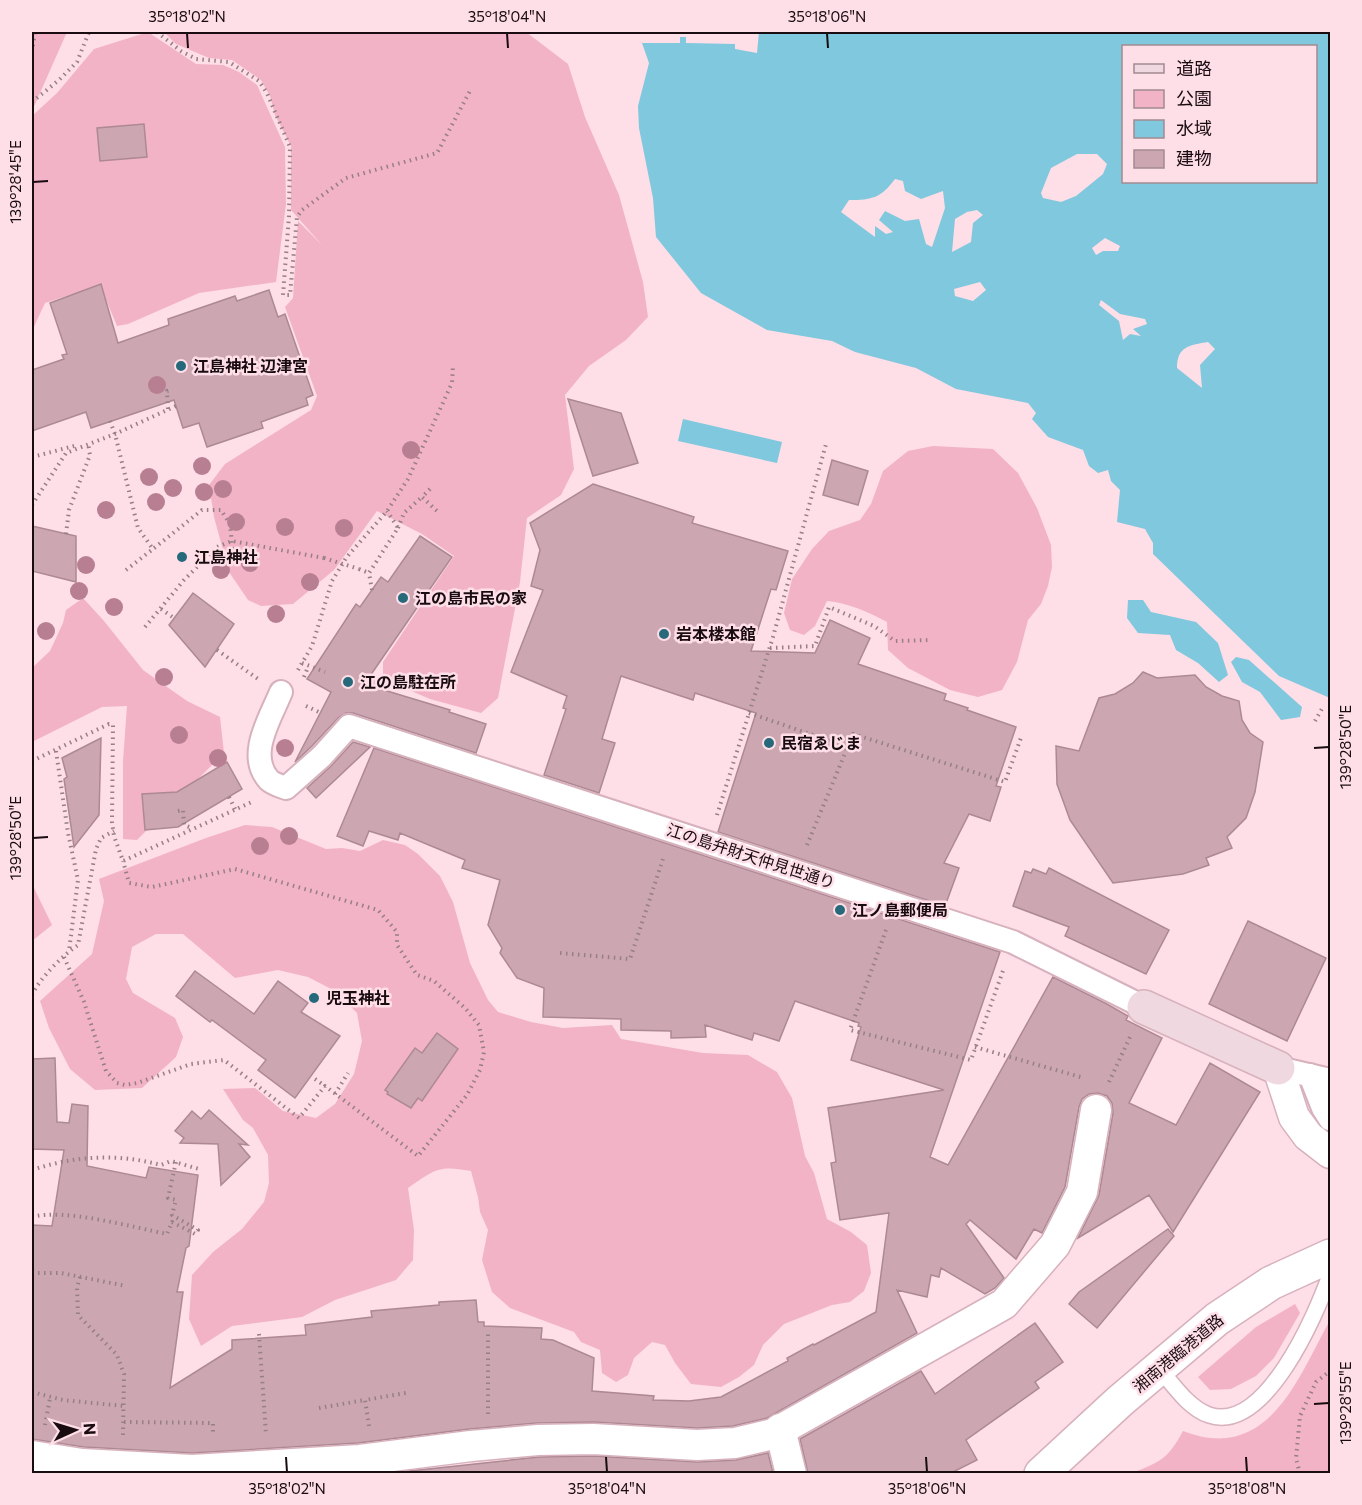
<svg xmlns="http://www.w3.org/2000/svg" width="1362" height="1505" font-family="Commissioner,'Noto Sans JP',sans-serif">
<rect width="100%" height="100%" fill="#fedee7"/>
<g fill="#f3b3c6">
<path d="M32 32H67L32 111Z"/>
<path d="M148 32 196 64 223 65 239 72 257 85 285 147 286 204 276 282 199 293 128 324 117 326 100 285 45 303 32 331V116L57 93 94 49Z"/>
<path d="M164 32H526L568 64 585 117 619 195 643 282 648 317 626 340 589 366 565 395 574 469 561 495 527 518 520 582 498 698 481 713 430 699 383 679V662L454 556 422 534 377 511 334 570 293 604 261 606 248 600 229 572 214 517 209 485 225 464 311 410 317 396 285 307 293 298 298 221 322 245 291 210V146L275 115 270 96 261 80 232 60 209 58 176 44Z"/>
<path d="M933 446 993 449 1018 473 1037 508 1051 545 1052 567 1048 586 1041 604 1028 620 1017 662 1002 690 978 697 950 690 908 668 888 650 887 622C868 612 849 603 827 601L815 626 804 635 790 630 784 613 792 579 812 549 829 531 860 520 871 504 883 471 908 451Z"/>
<path d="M83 598 104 621 143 670 187 701 220 717 224 753 137 840 123 839V761L127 706 102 707 32 742V668L50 651 63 623 66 610Z"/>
<path d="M245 825 272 827 326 849 342 848 360 851 383 840 405 845 418 854 440 876 453 902 470 963 488 1000 498 1012 531 1022 563 1028 612 1025 621 1039 703 1053 748 1055 777 1072 792 1098 805 1156 814 1173 827 1219 851 1232 867 1245 871 1273 864 1291 850 1302 832 1305 784 1324 763 1345 754 1365 739 1377 721 1387 691 1384 675 1363 665 1345 652 1342 634 1358 628 1375 616 1382 602 1373 600 1350 581 1342 574 1332 510 1308 492 1292 482 1260 488 1230 480 1212 478 1197 471 1171C439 1165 435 1169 408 1188L414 1230 413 1260 396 1280 335 1300 302 1317 232 1326 201 1346 189 1319 192 1275 213 1252 242 1229 264 1202 269 1183 268 1155 253 1128 243 1120 223 1089 255 1088 283 1111 316 1118 335 1104 354 1074 362 1041 357 1013 335 991 308 977 278 970 235 978 183 934H156L132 947 126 979 133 993 175 1018 183 1037 176 1057 142 1088 95 1090 70 1069 49 1028 40 1001 92 954 104 901 99 879 206 838Z"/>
<path d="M32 884 52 925 32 941Z"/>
<path d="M1295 1304 1300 1313 1274 1358 1256 1376 1231 1389 1210 1390 1198 1377 1256 1327Z"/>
<path d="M1330 1320V1473H1132C1160 1462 1168 1459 1183 1431 1268 1464 1297 1380 1330 1320Z"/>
</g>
<g fill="#7fc8de" fill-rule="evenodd">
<path d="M759 32H1330V698L1279 676 1153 554V543L1145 529 1117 522 1120 490 1111 481 1108 470 1098 473 1089 466 1083 450 1048 437 1032 419 1036 413 1028 403 956 389 916 368 855 352 832 341 767 330 701 293 656 237 653 198 639 128 638 106 649 63 642 43H680V37H686V43L735 44V49L757 53ZM1124 46H1316V182H1124ZM1077 154H1097L1107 164 1103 174 1076 196 1061 202 1043 198 1041 193 1051 168ZM895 179 903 181 905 191 921 199 943 191 945 208 932 247 926 244 919 219 905 221 885 211 879 220 893 232 886 234 875 226V237L841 212 849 200C872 200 881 198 895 179ZM977 210 983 215 973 223 971 242 952 252 955 219 967 212ZM1105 238 1120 246 1118 251H1103L1096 255 1092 248ZM980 282 986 290 973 301 955 296 954 289ZM1101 300 1120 314 1145 319 1147 324 1133 329 1141 336 1130 334 1123 340 1119 321 1099 305ZM1208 342 1215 349 1200 365 1202 388 1177 368C1177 346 1190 345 1208 342Z"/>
<path d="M683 419 782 442 777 463 678 441Z"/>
<path d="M1128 600H1143L1151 612 1196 622 1218 643 1228 675 1219 682 1198 663 1176 650 1170 635 1138 633 1127 618Z"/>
<path d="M1236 657 1249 660 1302 707 1300 717 1281 720 1260 692 1242 682 1231 662Z"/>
</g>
<g fill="#cca7b2" stroke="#ad8993" stroke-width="1.5">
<path d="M144 124 147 157 100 161 97 128Z"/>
<path d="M101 284 118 343 169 325 168 319 235 296 237 301 269 290 278 317 285 314 313 395 306 398 308 405 261 422 263 428 207 447 199 423 183 428 174 400 91 428 86 412 32 431V370L64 359 62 355 67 354 50 303Z"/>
<path d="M568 399 621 413 638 463 593 476Z"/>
<path d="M832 460 868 471 858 505 823 495Z"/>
<path d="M593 484 694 517 692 523 788 551 776 590 771 589 751 651 815 653 830 620 870 638 858 664 946 694 944 700 968 708 967 710 1016 727 996 786 1001 787 990 821 969 814 944 863 959 868 945 906 718 832 756 713 695 693 693 700 621 676 602 739 615 743 599 793 544 775 566 709 563 708 567 696 511 672 543 590 531 586 540 550 530 523Z"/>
<path d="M32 526 76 536V582L32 571Z"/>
<path d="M420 536 452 557 370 676 378 679 374 687 450 710 449 712 486 724 476 753 353 713H346L339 717 312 746 295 762 331 692 307 679 356 604 360 607 381 577 388 582Z"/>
<path d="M193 593 234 624 205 667 169 625Z"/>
<path d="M1143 672 1157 678 1195 675 1206 687 1222 696 1239 701 1242 720 1250 733 1263 742 1255 792 1246 818 1227 837 1232 848 1206 858 1209 865 1183 874 1113 883 1070 820 1057 784 1056 746 1079 751 1099 698 1115 694 1133 683Z"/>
<path d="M101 738 99 815 74 847 64 779 67 777 62 758Z"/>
<path d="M353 742 370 747 316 798 307 788 331 766Z"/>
<path d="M374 748 1000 952 930 1157 948 1165 1053 977 1105 1003 1128 1016 1126 1020 1162 1038 1129 1103 1176 1125 1210 1063 1260 1092 1173 1232 1149 1195 1078 1238 1099 1195 1113 1113 1112 1103 1107 1096 1098 1093 1089 1094 1082 1099 1079 1107 1065 1187 1042 1233 1034 1229 1016 1259 970 1220 966 1224 1004 1278 995 1288 985 1294 941 1268 939 1277 931 1275 927 1297 897 1290 917 1333 767 1418 733 1426 697 1428 594 1422 537 1423 469 1429 358 1443 192 1453 84 1447 32 1439V1225L52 1226 64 1150 32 1149V1059L55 1058 57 1122 69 1123 72 1104 88 1106 87 1166 146 1178 149 1167 198 1175 189 1246 186 1248 177 1292H183L170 1388 232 1349V1340L306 1335 305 1325 372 1317 371 1311 439 1305V1302L476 1300 478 1322H484V1326L542 1328 541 1339 553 1340 594 1358 592 1391 654 1396 653 1400 689 1401 721 1397 788 1361 787 1358 813 1344 814 1345 876 1312 889 1213 840 1220 831 1163 836 1162 828 1108 944 1090 851 1060 861 1027 858 1026 859 1023 795 1001 779 1041 754 1033 752 1040 705 1025 706 1037 671 1038V1031L621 1030V1019L543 1017 544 988 517 978 500 953 502 948 488 925 500 880 462 868 465 860 400 833 398 840 369 831 363 846 337 836Z"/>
<path d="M227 762 242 789 178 827 145 830 142 794 177 792Z"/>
<path d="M1049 868 1169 930 1146 974 1065 936 1069 927 1013 906 1025 871 1031 873 1033 869 1046 874Z"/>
<path d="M1248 921 1326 958 1287 1041 1209 1004Z"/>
<path d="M195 971 254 1014 278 981 308 1003 301 1012 340 1036 295 1098 258 1070 266 1060 212 1020 210 1022 176 996Z"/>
<path d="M437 1033 458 1049 422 1101 418 1098 411 1108 387 1094 388 1092 385 1090 415 1048 422 1053Z"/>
<path d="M209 1110 248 1145 239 1144 250 1157 221 1185 218 1144 180 1143 184 1138 175 1131 192 1111 201 1119Z"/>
<path d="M1168 1229 1174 1236 1097 1328 1069 1304 1079 1292Z"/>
<path d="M1035 1323 1063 1362 1035 1382 1039 1388 966 1440 977 1460 951 1473H808L800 1439 921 1371 935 1394Z"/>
<path d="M768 1453 773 1473H391L539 1457 593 1456 698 1462 736 1460Z"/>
</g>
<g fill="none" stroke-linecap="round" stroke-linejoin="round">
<defs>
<path id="service" d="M1158 1367C1172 1383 1188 1408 1209 1415 1265 1434 1316 1315 1330 1275"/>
<g id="pedestrian">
<path d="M281 692C271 717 246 755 269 780 273 784 281 786 286 788L322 756 349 726 1013 942 1144 1007"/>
<path d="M1278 1068 1330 1080"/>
<path d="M1310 1075 1323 1108 1330 1119"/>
</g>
<g id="minor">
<path d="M1278 1068 1294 1117 1308 1136 1330 1153"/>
<path d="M780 1429 791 1474"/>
<path d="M32 1456 82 1464 192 1470 360 1460 471 1446 538 1440 593 1439 697 1445 735 1443 773 1434 1004 1304 1055 1245 1082 1192 1096 1110"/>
</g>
<path id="tertiary" d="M1041 1474 1120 1401 1217 1319 1271 1283 1330 1256"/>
<path id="secondary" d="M1144 1007 1278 1068"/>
</defs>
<use href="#service" stroke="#d7b1bc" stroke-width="18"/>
<use href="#pedestrian" stroke="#d7b1bc" stroke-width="26"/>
<use href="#minor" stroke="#d7b1bc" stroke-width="33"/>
<use href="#tertiary" stroke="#d7b1bc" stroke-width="36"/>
<use href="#secondary" stroke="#d7b1bc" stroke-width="36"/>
<g stroke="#967f86" stroke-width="4" stroke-dasharray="1.5 4.5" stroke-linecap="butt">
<path d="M157 32 181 51 196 59 229 62 259 81 267 93 290 147 289 216 283 295H290L297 217 302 210 346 178 437 153 471 89"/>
<path d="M32 52 35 32"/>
<path d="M32 102 59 80 77 62 89 32"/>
<path d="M168 409 167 391 170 390"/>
<path d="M110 421 115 434 138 528 153 549 202 510H221L230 524 233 555"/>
<path d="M32 457 78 445"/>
<path d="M430 489 422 497 437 511"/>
<path d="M32 505 66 453 115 434 176 406"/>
<path d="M398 528 404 513 422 497"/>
<path d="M66 534 69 510 90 455 88 443"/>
<path d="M359 569 369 573"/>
<path d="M126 570 153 549"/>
<path d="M372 590 369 573 398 528 387 511"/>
<path d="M161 609 174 618"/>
<path d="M145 627 184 580 217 547 232 541 324 558"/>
<path d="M770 648 815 646 829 607 874 626 895 641 931 640"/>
<path d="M217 650 258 679"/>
<path d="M302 663 325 672"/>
<path d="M298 670 312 646 332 581 346 558 387 511 408 479 452 383 453 365"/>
<path d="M304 677 308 667"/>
<path d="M306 706 321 713"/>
<path d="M749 713 848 747"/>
<path d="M1315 721 1323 707"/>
<path d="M56 751 68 833 78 880 69 951"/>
<path d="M32 761 109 724 113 725 112 822 114 836 123 861 252 802"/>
<path d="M229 797 235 809"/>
<path d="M178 811 183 810 184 825 192 828"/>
<path d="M717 815 773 637 826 444"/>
<path d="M807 845 853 734 1005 782 1022 735"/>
<path d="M886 930 850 1030 971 1060 1004 968"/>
<path d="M560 953 630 959 663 859"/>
<path d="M64 957 84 1002 106 1071 117 1083 125 1085 137 1083 191 1064 224 1060 299 1118 325 1086 418 1156 467 1095 480 1070 484 1052 479 1025 465 1008 434 981 417 975 397 945V932L378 910 235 869 152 887 129 883 123 861"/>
<path d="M32 995C39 979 63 955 78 945L96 849 101 838 114 831"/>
<path d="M975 1047 1084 1078"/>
<path d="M315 1079 325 1086"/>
<path d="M1109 1082 1130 1037"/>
<path d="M335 1094 348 1073"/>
<path d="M32 1170C74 1156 117 1153 161 1165L171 1161 199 1169"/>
<path d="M32 1217C64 1208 132 1227 167 1234L172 1222 195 1234 198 1230 172 1215 176 1200 168 1198 176 1162"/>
<path d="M32 1273H61L126 1286"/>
<path d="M80 1277 77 1287 78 1315 117 1355 124 1374 123 1435"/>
<path d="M259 1334 266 1434"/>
<path d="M32 1392 63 1400 124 1406"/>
<path d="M319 1408 365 1400"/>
<path d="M488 1414V1331"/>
<path d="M124 1422 213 1423V1436"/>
<path d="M45 1425 50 1398"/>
<path d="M369 1426 365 1400 406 1393"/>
<path d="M1300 1474 1296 1458 1300 1416 1316 1382 1330 1371"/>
</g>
<use href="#service" stroke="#fff" stroke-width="15"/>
<use href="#pedestrian" stroke="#fff" stroke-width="22"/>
<use href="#minor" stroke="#fff" stroke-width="30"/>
<use href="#tertiary" stroke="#fff" stroke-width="33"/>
<use href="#secondary" stroke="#f0d8e0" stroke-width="33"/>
<path stroke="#967f86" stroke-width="4" stroke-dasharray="1.5 4.5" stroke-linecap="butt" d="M324 558 359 569"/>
</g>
<g fill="#b87f93">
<circle cx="157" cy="385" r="9"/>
<circle cx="411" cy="450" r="9"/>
<circle cx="202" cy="466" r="9"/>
<circle cx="149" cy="477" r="9"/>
<circle cx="173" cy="488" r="9"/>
<circle cx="223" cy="489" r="9"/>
<circle cx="204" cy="492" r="9"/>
<circle cx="156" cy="502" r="9"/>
<circle cx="106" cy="510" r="9"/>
<circle cx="236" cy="522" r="9"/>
<circle cx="285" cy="527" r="9"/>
<circle cx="344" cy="528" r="9"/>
<circle cx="250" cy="563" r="9"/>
<circle cx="86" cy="565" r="9"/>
<circle cx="221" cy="570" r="9"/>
<circle cx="310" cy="582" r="9"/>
<circle cx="79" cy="591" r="9"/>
<circle cx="114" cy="607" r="9"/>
<circle cx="276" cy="614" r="9"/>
<circle cx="46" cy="631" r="9"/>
<circle cx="164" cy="677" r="9"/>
<circle cx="179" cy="735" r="9"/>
<circle cx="285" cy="748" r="9"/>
<circle cx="218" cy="758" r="9"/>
<circle cx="289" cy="836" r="9"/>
<circle cx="260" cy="846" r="9"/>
</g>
<path fill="none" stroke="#190c10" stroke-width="2" d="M187 33 188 48M507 33 508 48M827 33 828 48M33 182 48 181M1314 748 1329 747M33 838 48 837M1314 1404 1329 1403M286 1457 287 1472M606 1457 607 1472M926 1457 927 1472M1246 1457 1247 1472"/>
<g fill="#25697b" stroke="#fedee7" stroke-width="2">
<circle cx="181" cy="366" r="6"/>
<circle cx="182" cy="557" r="6"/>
<circle cx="403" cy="598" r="6"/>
<circle cx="664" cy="634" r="6"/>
<circle cx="348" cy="682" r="6"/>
<circle cx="769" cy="743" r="6"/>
<circle cx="840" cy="910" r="6"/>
<circle cx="314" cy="998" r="6"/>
</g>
<g text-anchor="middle" stroke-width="5" stroke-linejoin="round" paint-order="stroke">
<g font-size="16" font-weight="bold" fill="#190c10" stroke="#fedee7" text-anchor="start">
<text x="193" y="372">江島神社 辺津宮</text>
<text x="194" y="563">江島神社</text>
<text x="415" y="604">江の島市民の家</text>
<text x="676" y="640">岩本楼本館</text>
<text x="360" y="688">江の島駐在所</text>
<text x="781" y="749">民宿ゑじま</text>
<text x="852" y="916">江ノ島郵便局</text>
<text x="326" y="1004">児玉神社</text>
</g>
<g font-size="16" fill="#190c10" stroke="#fedee7">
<text transform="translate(751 856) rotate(18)" y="6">江の島弁財天仲見世通り</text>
<text transform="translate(1178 1353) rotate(-40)" y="6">湘南港臨港道路</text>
</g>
</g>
<rect width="1362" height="1505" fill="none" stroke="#fedee7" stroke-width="66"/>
<rect x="1122" y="45" width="195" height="138" fill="#fedee7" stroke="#a28a91" stroke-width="1.5"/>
<rect x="1134" y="64" width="30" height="9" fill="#f0d8e0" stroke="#a28a91" stroke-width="1.5"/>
<text x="1176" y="75" font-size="18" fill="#190c10">道路</text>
<rect x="1134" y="90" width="30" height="18" fill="#f3b3c6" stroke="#a28a91" stroke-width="1.5"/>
<text x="1176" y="105" font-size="18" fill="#190c10">公園</text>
<rect x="1134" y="120" width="30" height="18" fill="#7fc8de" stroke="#a28a91" stroke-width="1.5"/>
<text x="1176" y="135" font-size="18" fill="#190c10">水域</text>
<rect x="1134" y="150" width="30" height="18" fill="#cca7b2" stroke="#a28a91" stroke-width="1.5"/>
<text x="1176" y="165" font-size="18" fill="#190c10">建物</text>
<g transform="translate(75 1430) rotate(86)" stroke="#fedee7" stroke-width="4.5" paint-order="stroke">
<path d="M0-4.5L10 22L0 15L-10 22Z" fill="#190c10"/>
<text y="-9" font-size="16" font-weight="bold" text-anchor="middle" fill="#190c10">N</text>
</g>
<rect x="33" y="33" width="1296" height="1439" fill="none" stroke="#190c10" stroke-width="2"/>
<g font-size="15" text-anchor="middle" fill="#190c10">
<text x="187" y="22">35°18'02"N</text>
<text x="507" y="22">35°18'04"N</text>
<text x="827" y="22">35°18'06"N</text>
<text transform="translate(16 182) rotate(-90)" y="5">139°28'45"E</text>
<text transform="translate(1346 747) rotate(-90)" y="5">139°28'50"E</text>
<text transform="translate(16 838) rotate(-90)" y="5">139°28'50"E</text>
<text transform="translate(1346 1403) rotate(-90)" y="5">139°28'55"E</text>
<text x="287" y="1494">35°18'02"N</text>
<text x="607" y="1494">35°18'04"N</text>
<text x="927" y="1494">35°18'06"N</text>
<text x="1247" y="1494">35°18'08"N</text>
</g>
</svg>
